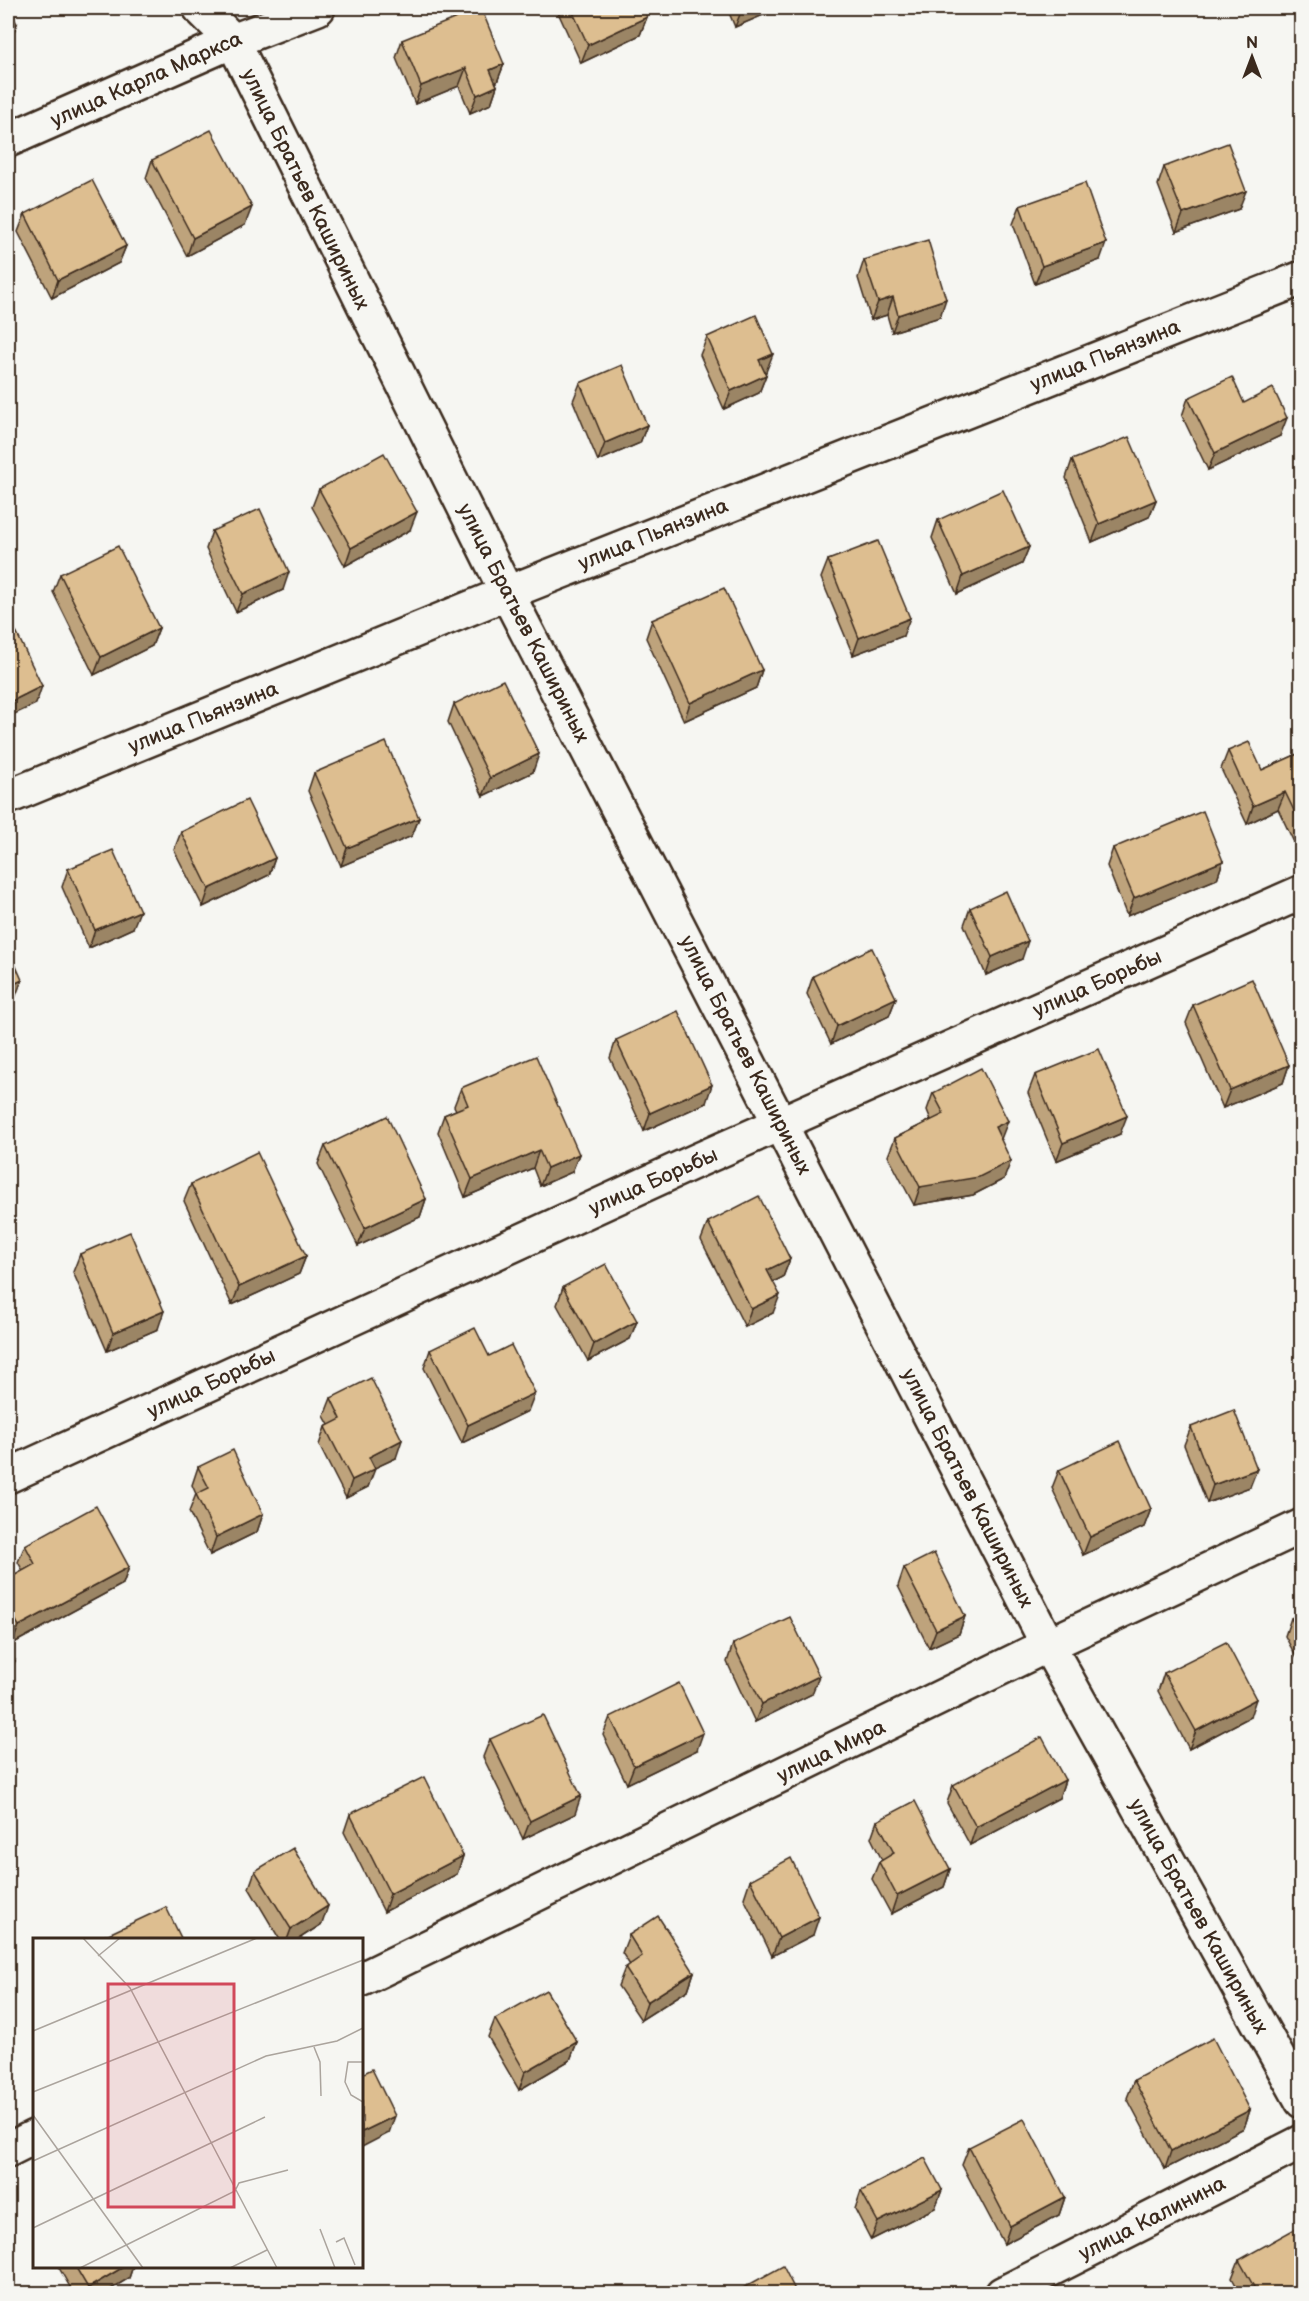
<svg xmlns="http://www.w3.org/2000/svg" width="1309" height="2301" font-family="'Balsamiq Sans',sans-serif">
<rect width="100%" height="100%" fill="#f6f6f2"/>
<filter id="ink" filterUnits="userSpaceOnUse"><feTurbulence type="fractalNoise" baseFrequency=".0167" numOctaves="2"/><feDisplacementMap in="SourceGraphic" scale="12" xChannelSelector="R" yChannelSelector="G"/><feConvolveMatrix kernelMatrix="1 2 1 2 8 2 1 2 1" color-interpolation-filters="sRGB"/></filter>
<g filter="url(#ink)">
<g fill="none" stroke-linecap="round" stroke-linejoin="round">
<defs>
<g id="minor">
<path d="M8 797 507 593 1302 278"/>
<path d="M8 1476 696 1161 1302 892"/>
<path d="M362 1979 1048 1645 1302 1526"/>
<path d="M8 2150 34 2137"/>
<path d="M1002 2294 1302 2142"/>
</g>
<path id="tertiary" d="M8 140 233 41 318 8"/>
<path id="secondary" d="M200 8 233 41 507 593 1048 1645 1302 2101"/>
</defs>
<use href="#minor" stroke="#3b2a1e" stroke-width="38"/>
<use href="#tertiary" stroke="#3b2a1e" stroke-width="38"/>
<use href="#secondary" stroke="#3b2a1e" stroke-width="38"/>
<use href="#minor" stroke="#f6f6f2" stroke-width="33"/>
<use href="#tertiary" stroke="#f6f6f2" stroke-width="33"/>
<use href="#secondary" stroke="#f6f6f2" stroke-width="33"/>
</g>
<g fill="#bea37c" stroke="#3b2a1e" stroke-width="1.5">
<path d="M556 8H642L647 17 640 35 581 63Z"/>
<path d="M727 8H780L735 27Z"/>
<path d="M402 40 504 64 497 82 496 83 497 86 491 104 470 113 459 86 415 104 396 58Z"/>
<path d="M152 160 245 225 187 256 146 178Z"/>
<path d="M1164 167 1239 209 1176 232 1158 185Z"/>
<path d="M1020 206 1100 260 1035 284 1013 224Z"/>
<path d="M25 214 126 246 119 263 52 298 18 232Z"/>
<path d="M864 260 940 317 892 332 887 315 871 320 858 278Z"/>
<path d="M707 337 766 372 765 373 766 375 759 393 724 409 700 355Z"/>
<path d="M580 383 647 425 640 443 598 461 573 401Z"/>
<path d="M1188 398 1244 403 1280 436 1208 470 1182 416Z"/>
<path d="M1072 460 1156 500 1149 517 1092 542 1066 478Z"/>
<path d="M319 489 410 530 345 566 312 507Z"/>
<path d="M938 520 1029 547 1022 564 957 594 932 538Z"/>
<path d="M212 531 283 590 236 612 206 549Z"/>
<path d="M828 560 903 636 853 655 821 578Z"/>
<path d="M60 574 159 628 152 646 94 675 53 592Z"/>
<path d="M652 620 762 670 756 688 684 721 646 638Z"/>
<path d="M454 704 533 772 483 796 448 722Z"/>
<path d="M1228 751 1262 770 1302 752V851L1299 853 1278 809 1247 824 1221 769Z"/>
<path d="M314 773 419 818 412 836 341 866 308 791Z"/>
<path d="M181 832 275 858 269 875 203 907 174 850Z"/>
<path d="M1113 848 1223 861 1217 879 1127 916 1107 866Z"/>
<path d="M68 869 133 928 89 948 62 887Z"/>
<path d="M970 908 1022 959 986 975 964 925Z"/>
<path d="M813 976 896 998 889 1016 831 1044 807 994Z"/>
<path d="M1193 1005 1289 1065 1283 1083 1223 1108 1186 1023Z"/>
<path d="M616 1040 706 1103 644 1131 610 1058Z"/>
<path d="M1035 1075 1120 1134 1056 1161 1028 1093Z"/>
<path d="M461 1088 579 1154 572 1172 540 1186 533 1168 465 1197 438 1132 444 1115 456 1110 454 1106Z"/>
<path d="M933 1093 1001 1139H1000L1004 1179 973 1195 914 1205 888 1156 895 1138 931 1120 927 1110Z"/>
<path d="M325 1146 426 1199 420 1217 358 1246 318 1164Z"/>
<path d="M191 1184 306 1256 299 1274 232 1305 184 1201Z"/>
<path d="M708 1222 790 1259 783 1277 773 1282V1313L745 1327 701 1240Z"/>
<path d="M80 1254 158 1329 107 1351 73 1272Z"/>
<path d="M563 1287 637 1321 630 1339 588 1361 557 1305Z"/>
<path d="M430 1350 489 1356 528 1411 462 1443 424 1368Z"/>
<path d="M331 1398 396 1458 374 1468 368 1487 346 1498 319 1445 325 1427 329 1425 324 1416Z"/>
<path d="M1191 1427 1250 1487 1207 1503 1184 1445Z"/>
<path d="M198 1467 263 1514 257 1532 210 1555 189 1512 196 1494 192 1485Z"/>
<path d="M1059 1470 1151 1509 1144 1527 1083 1555 1052 1488Z"/>
<path d="M25 1545 129 1567 123 1584 12 1644 8 1636V1579L23 1571 18 1562Z"/>
<path d="M904 1568 965 1616 959 1634 929 1648 898 1586Z"/>
<path d="M1302 1613V1668L1285 1636 1291 1618Z"/>
<path d="M733 1644 812 1694 755 1722 727 1662Z"/>
<path d="M1164 1673 1250 1717 1189 1749 1158 1691Z"/>
<path d="M610 1717 697 1750 627 1784 603 1735Z"/>
<path d="M490 1739 575 1814 523 1839 483 1757Z"/>
<path d="M1065 1780 1059 1798 970 1845 947 1803 953 1785Z"/>
<path d="M350 1814 463 1856 457 1874 384 1912 344 1832Z"/>
<path d="M877 1821 950 1869 944 1887 891 1914 872 1879 879 1862 882 1860 871 1838Z"/>
<path d="M255 1871 322 1924 297 1940H280L249 1888Z"/>
<path d="M750 1880 813 1935 772 1956 744 1898Z"/>
<path d="M629 1935 694 1972 688 1990 641 2020 618 1986 625 1968 630 1965 622 1953Z"/>
<path d="M495 2019 577 2042 570 2060 519 2090 488 2037Z"/>
<path d="M1134 2080 1250 2110 1244 2128 1165 2169 1127 2098Z"/>
<path d="M969 2147 1065 2197 1059 2215 1004 2244 962 2165Z"/>
<path d="M942 2190 935 2208 871 2240 855 2209 861 2191Z"/>
<path d="M1239 2260 1302 2294H1241L1232 2278Z"/>
<path d="M58 2266H133L129 2278 103 2294H74Z"/>
</g>
<g fill="#9b8565" stroke="#3b2a1e" stroke-width="1.5">
<path d="M745 8H780L735 27 742 9Z"/>
<path d="M647 17 640 35 581 63 588 45Z"/>
<path d="M17 24 10 42 8 43V29Z"/>
<path d="M504 64 497 82 484 88 490 70Z"/>
<path d="M466 68 459 86 415 104 421 86Z"/>
<path d="M497 86 491 104 470 113 477 95Z"/>
<path d="M1246 191 1239 209 1176 232 1183 214Z"/>
<path d="M252 207 245 225 187 256 193 238Z"/>
<path d="M1106 243 1100 260 1035 284 1042 266Z"/>
<path d="M126 246 119 263 52 298 58 280Z"/>
<path d="M893 297 887 315 871 320 878 302Z"/>
<path d="M946 299 940 317 892 332 898 315Z"/>
<path d="M773 354 766 372 752 378 759 360Z"/>
<path d="M766 375 759 393 724 409 731 391Z"/>
<path d="M1287 418 1280 436 1208 470 1215 453Z"/>
<path d="M647 425 640 443 598 461 605 443Z"/>
<path d="M1156 500 1149 517 1092 542 1099 524Z"/>
<path d="M417 512 410 530 345 566 351 548Z"/>
<path d="M1029 547 1022 564 957 594 963 576Z"/>
<path d="M289 572 283 590 236 612 243 594Z"/>
<path d="M910 618 903 636 853 655 859 638Z"/>
<path d="M159 628 152 646 94 675 101 657Z"/>
<path d="M762 670 756 688 684 721 690 703Z"/>
<path d="M42 686 36 704 8 717V703Z"/>
<path d="M539 754 533 772 483 796 490 778Z"/>
<path d="M1285 792 1278 809 1247 824 1253 806Z"/>
<path d="M419 818 412 836 341 866 347 848Z"/>
<path d="M275 858 269 875 203 907 209 889Z"/>
<path d="M1223 861 1217 879 1127 916 1134 898Z"/>
<path d="M140 911 133 928 89 948 95 930Z"/>
<path d="M1028 941 1022 959 986 975 992 957Z"/>
<path d="M22 980 15 998 8 1002V987Z"/>
<path d="M896 998 889 1016 831 1044 837 1026Z"/>
<path d="M1289 1065 1283 1083 1223 1108 1230 1090Z"/>
<path d="M712 1085 706 1103 644 1131 650 1113Z"/>
<path d="M1127 1116 1120 1134 1056 1161 1063 1143Z"/>
<path d="M1008 1121 1001 1139 988 1145 995 1127Z"/>
<path d="M539 1150 533 1168 465 1197 472 1179Z"/>
<path d="M579 1154 572 1172 540 1186 547 1168Z"/>
<path d="M1011 1161 1004 1179 973 1195 914 1205 920 1187Z"/>
<path d="M426 1199 420 1217 358 1246 365 1228Z"/>
<path d="M306 1256 299 1274 232 1305 239 1287Z"/>
<path d="M790 1259 783 1277 761 1288 767 1270Z"/>
<path d="M780 1295 773 1313 745 1327 751 1309Z"/>
<path d="M164 1311 158 1329 107 1351 113 1333Z"/>
<path d="M637 1321 630 1339 588 1361 594 1344Z"/>
<path d="M535 1393 528 1411 462 1443 468 1425Z"/>
<path d="M402 1440 396 1458 362 1474 369 1457Z"/>
<path d="M375 1469 368 1487 346 1498 352 1480Z"/>
<path d="M1257 1469 1250 1487 1207 1503 1213 1485Z"/>
<path d="M1151 1509 1144 1527 1083 1555 1090 1537Z"/>
<path d="M263 1514 257 1532 210 1555 216 1537Z"/>
<path d="M129 1567 123 1584 12 1644 19 1626Z"/>
<path d="M965 1616 959 1634 929 1648 936 1630Z"/>
<path d="M15 1661 8 1679V1680V1665Z"/>
<path d="M819 1676 812 1694 755 1722 762 1704Z"/>
<path d="M1256 1699 1250 1717 1189 1749 1196 1731Z"/>
<path d="M703 1733 697 1750 627 1784 634 1766Z"/>
<path d="M1065 1780 1059 1798 970 1845 976 1827Z"/>
<path d="M581 1796 575 1814 523 1839 530 1821Z"/>
<path d="M463 1856 457 1874 384 1912 390 1894Z"/>
<path d="M950 1869 944 1887 891 1914 897 1896Z"/>
<path d="M328 1906 322 1924 297 1940H287L291 1929Z"/>
<path d="M819 1917 813 1935 772 1956 779 1938Z"/>
<path d="M694 1972 688 1990 641 2020 647 2002Z"/>
<path d="M577 2042 570 2060 519 2090 525 2072Z"/>
<path d="M1250 2110 1244 2128 1165 2169 1171 2151Z"/>
<path d="M395 2116 389 2133 362 2147V2132Z"/>
<path d="M942 2190 935 2208 871 2240 878 2222Z"/>
<path d="M1065 2197 1059 2215 1004 2244 1010 2226Z"/>
<path d="M125 2266H133L129 2278 103 2294H86L88 2288Z"/>
</g>
<g fill="#ddbe90" stroke="#3b2a1e" stroke-width="1.5">
<path d="M8 8H9L17 24 8 29Z"/>
<path d="M481 8 504 64 490 70 497 86 477 95 466 68 421 86 402 40Z"/>
<path d="M571 8H642L647 17 588 45Z"/>
<path d="M211 130 252 207 193 238 152 160Z"/>
<path d="M1228 143 1246 191 1183 214 1164 167Z"/>
<path d="M92 180 126 246 58 280 25 214Z"/>
<path d="M1085 183 1106 243 1042 266 1020 206Z"/>
<path d="M928 240 946 299 898 315 893 297 878 302 864 260Z"/>
<path d="M756 315 773 354 759 360 766 375 731 391 707 337Z"/>
<path d="M622 365 647 425 605 443 580 383Z"/>
<path d="M1232 377 1244 403 1273 388 1287 418 1215 453 1188 398Z"/>
<path d="M1129 437 1156 500 1099 524 1072 460Z"/>
<path d="M384 453 417 512 351 548 319 489Z"/>
<path d="M1003 490 1029 547 963 576 938 520Z"/>
<path d="M260 509 289 572 243 594 212 531Z"/>
<path d="M878 541 910 618 859 638 828 560Z"/>
<path d="M118 546 159 628 101 657 60 574Z"/>
<path d="M724 588 762 670 690 703 652 620Z"/>
<path d="M8 615 42 686 8 703Z"/>
<path d="M503 680 539 754 490 778 454 704Z"/>
<path d="M386 742 419 818 347 848 314 773Z"/>
<path d="M1249 742 1262 770 1302 752V827L1285 792 1253 806 1228 751Z"/>
<path d="M247 800 275 858 209 889 181 832Z"/>
<path d="M1203 811 1223 861 1134 898 1113 848Z"/>
<path d="M113 850 140 911 95 930 68 869Z"/>
<path d="M1006 891 1028 941 992 957 970 908Z"/>
<path d="M8 948 22 980 8 987Z"/>
<path d="M872 948 896 998 837 1026 813 976Z"/>
<path d="M1252 979 1289 1065 1230 1090 1193 1005Z"/>
<path d="M678 1011 712 1085 650 1113 616 1040Z"/>
<path d="M1099 1049 1127 1116 1063 1143 1035 1075Z"/>
<path d="M536 1056 579 1154 547 1168 539 1150 472 1179 444 1115 468 1105 461 1088Z"/>
<path d="M981 1068 1008 1121 995 1127 1011 1161 979 1177 920 1187 895 1138 944 1114 933 1093Z"/>
<path d="M387 1116 426 1199 365 1228 325 1146Z"/>
<path d="M257 1152 306 1256 239 1287 191 1184Z"/>
<path d="M759 1196 790 1259 767 1270 780 1295 751 1309 708 1222Z"/>
<path d="M130 1232 164 1311 113 1333 80 1254Z"/>
<path d="M606 1264 637 1321 594 1344 563 1287Z"/>
<path d="M475 1328 489 1356 511 1345 535 1393 468 1425 430 1350Z"/>
<path d="M371 1378 402 1440 369 1457 375 1469 352 1480 325 1427 341 1419 331 1398Z"/>
<path d="M1234 1410 1257 1469 1213 1485 1191 1427Z"/>
<path d="M1120 1441 1151 1509 1090 1537 1059 1470Z"/>
<path d="M233 1450 263 1514 216 1537 196 1494 209 1488 198 1467Z"/>
<path d="M96 1506 129 1567 19 1626 8 1606V1579L35 1564 25 1545Z"/>
<path d="M934 1553 965 1616 936 1630 904 1568Z"/>
<path d="M1302 1613V1638L1291 1618Z"/>
<path d="M790 1617 819 1676 762 1704 733 1644Z"/>
<path d="M1226 1642 1256 1699 1196 1731 1164 1673Z"/>
<path d="M8 1647 15 1661 8 1665Z"/>
<path d="M679 1683 703 1733 634 1766 610 1717Z"/>
<path d="M543 1715 581 1796 530 1821 490 1739Z"/>
<path d="M1042 1737 1065 1780 976 1827 953 1785Z"/>
<path d="M424 1777 463 1856 390 1894 350 1814Z"/>
<path d="M915 1801 950 1869 897 1896 879 1862 894 1853 877 1821Z"/>
<path d="M293 1848 328 1906 291 1929 255 1871Z"/>
<path d="M791 1858 819 1917 779 1938 750 1880Z"/>
<path d="M166 1907 182 1940 98 1939Z"/>
<path d="M658 1916 694 1972 647 2002 625 1968 642 1956 629 1935Z"/>
<path d="M546 1990 577 2042 525 2072 495 2019Z"/>
<path d="M1213 2038 1250 2110 1171 2151 1134 2080Z"/>
<path d="M372 2069 395 2116 362 2132V2074Z"/>
<path d="M1024 2119 1065 2197 1010 2226 969 2147Z"/>
<path d="M925 2158 942 2190 878 2222 861 2191Z"/>
<path d="M1302 2225V2294H1258L1239 2260Z"/>
<path d="M75 2266H125L88 2288Z"/>
<path d="M783 2266 797 2294H732Z"/>
</g>
</g>
<g text-anchor="middle" stroke-width="4.5" stroke-linejoin="round" paint-order="stroke">
<g font-size="21" fill="#3b2a1e" stroke="#f6f6f2">
<text transform="translate(146 79) rotate(-24)" y="7">улица Карла Маркса</text>
<text transform="translate(306 189) rotate(64)" y="7">улица Братьев Кашириных</text>
<text transform="translate(1105 355) rotate(-22)" y="7">улица Пьянзина</text>
<text transform="translate(653 534) rotate(-22)" y="7">улица Пьянзина</text>
<text transform="translate(524 623) rotate(63)" y="7">улица Братьев Кашириных</text>
<text transform="translate(203 717) rotate(-22)" y="7">улица Пьянзина</text>
<text transform="translate(1097 983) rotate(-24)" y="7">улица Борьбы</text>
<text transform="translate(746 1055) rotate(63)" y="7">улица Братьев Кашириных</text>
<text transform="translate(653 1181) rotate(-24)" y="7">улица Борьбы</text>
<text transform="translate(211 1383) rotate(-25)" y="7">улица Борьбы</text>
<text transform="translate(968 1488) rotate(63)" y="7">улица Братьев Кашириных</text>
<text transform="translate(831 1751) rotate(-26)" y="7">улица Мира</text>
<text transform="translate(1199 1916) rotate(61)" y="7">улица Братьев Кашириных</text>
<text transform="translate(1152 2218) rotate(-27)" y="7">улица Калинина</text>
</g>
</g>
<g transform="translate(33 1938)">
<rect width="330" height="330" fill="#f6f6f2"/>
<path fill="none" stroke="#aba49d" stroke-width="1.5" d="M50 0 97 50 244 330M65 18 87 0M0 93 224 0M281 109 287 124 288 158M330 124H315L312 144 318 157 330 164M0 154 330 22M0 177 110 330M0 223 233 118 304 103 330 90M0 290 232 179M287 291 302 330M303 304 311 300 322 327M47 330 202 253 206 245 255 232M197 330 234 312"/>
<path fill="#d1495b" fill-opacity="0.15" stroke="#d1495b" stroke-width="3" d="M75 46H201V269H75Z"/>
<rect width="330" height="330" fill="none" stroke="#3b2a1e" stroke-width="3"/>
</g>
<rect width="1309" height="2301" fill="none" stroke="#f6f6f2" stroke-width="30"/>
<rect x="15" y="15" width="1279" height="2271" fill="none" stroke="#3b2a1e" stroke-width="2" filter="url(#ink)"/>
<g transform="translate(1252 57)" stroke="#f6f6f2" stroke-width="4.5" paint-order="stroke">
<path d="M0-4.5L10 22L0 15L-10 22Z" fill="#3b2a1e"/>
<text y="-9" font-size="16" font-weight="bold" text-anchor="middle" fill="#3b2a1e">N</text>
</g>
</svg>
